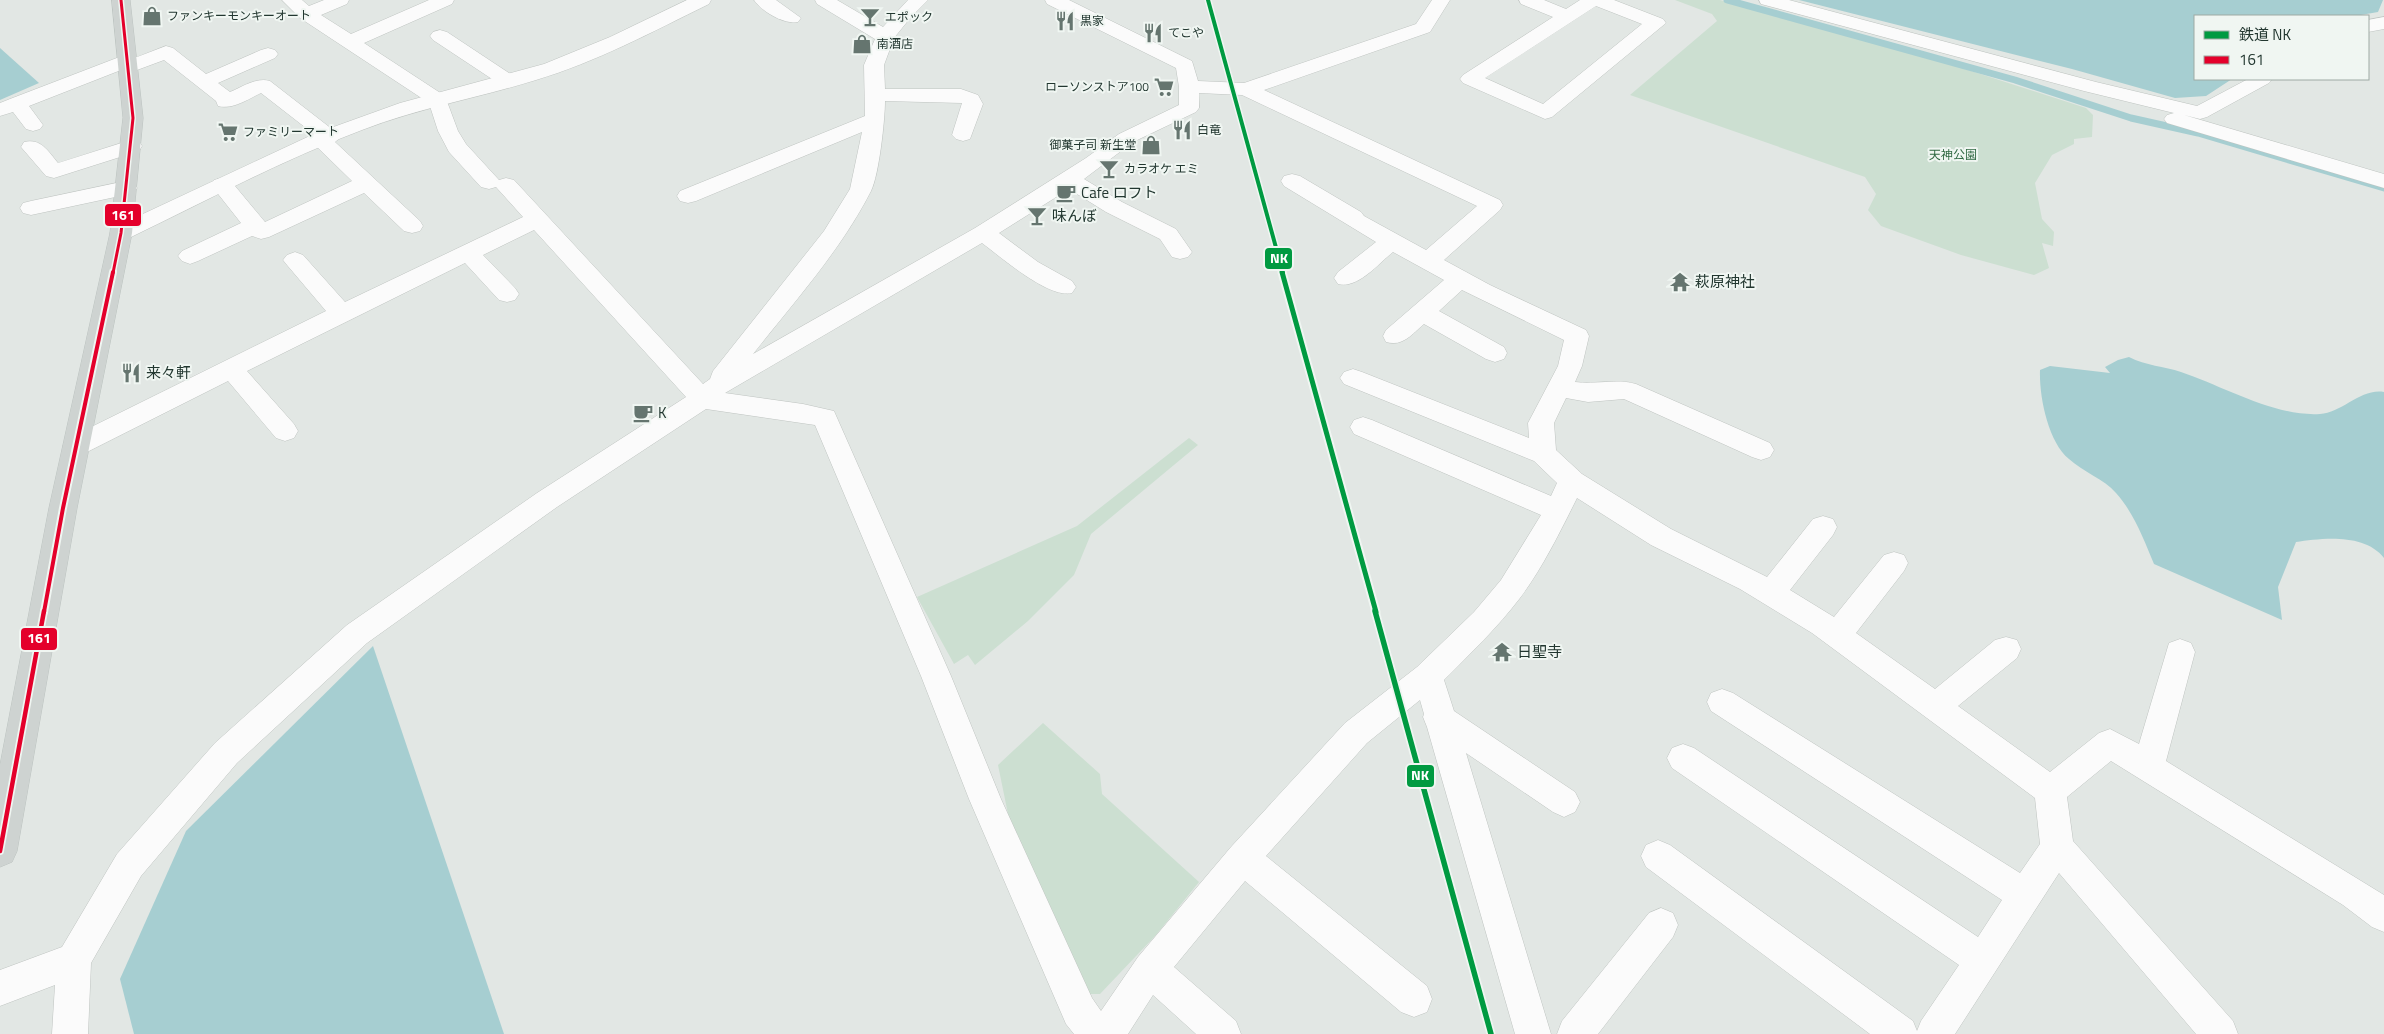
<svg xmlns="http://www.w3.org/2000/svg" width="2384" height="1034" font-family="'Titillium Web','Noto Sans JP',sans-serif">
<rect width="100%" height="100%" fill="#e2e7e4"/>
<g fill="#ccdfd1">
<path d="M1675 0H1720L1937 60 2086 108 2093 115 2092 137 2074 139V144L2052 155 2035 183 2042 219 2054 232 2053 246 2042 243 2049 268 2034 275 1961 255 1881 226 1868 210 1876 194 1865 177 1630 95 1717 21 1712 14Z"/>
<path d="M1189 438 1198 445 1091 534 1074 575 1028 621 975 665 968 655 954 664 917 597 1077 526Z"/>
<path d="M1043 723 1100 774 1102 794 1199 882 1156 935 1100 994H1084L1008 814 998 765Z"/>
</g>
<g fill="#a6ced1">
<path d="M1799 0H2383L2378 12 2355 16H2195V79H2232L2206 96 2175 98 2072 69Z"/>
<path d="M0 48 39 83 0 100Z"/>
<path d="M2129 357C2146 366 2164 366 2181 372 2223 386 2275 417 2320 414 2342 413 2361 388 2384 392V558C2365 533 2322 538 2296 542L2278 587 2282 620 2154 564C2144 540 2134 513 2116 493 2104 479 2083 472 2069 459 2048 442 2039 396 2040 370L2050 366 2110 373 2105 367 2118 360Z"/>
<path d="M373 646 504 1034H134L120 979 186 831Z"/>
</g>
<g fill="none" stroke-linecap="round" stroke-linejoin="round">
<path stroke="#a6ced1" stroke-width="7" d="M1727 0 2015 80 2131 118 2198 133 2384 188"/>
<defs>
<g id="minor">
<path d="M282 0H302L309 6 324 0H349L347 4 321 15 351 34 429 0H454L452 4 364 43 445 96 458 131 466 144 499 180 506 178 514 180 703 384 710 379 713 371 824 231 850 189 862 132 696 201 688 203 680 201 677 196 680 191 865 116 864 65 875 39 817 4 815 0H837L883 27 908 0H928L911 17 894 38 884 65 885 89H961L978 95 983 104 970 139 963 141 956 139 952 135 962 103 885 101C885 120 879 175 871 191 841 250 794 302 753 354L975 228 1086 158 1119 134 1179 105V87L1176 68 1047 4 1045 0H1069L1192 61 1198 81 1244 83 1416 24 1432 0H1450L1430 32 1264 90 1500 200 1503 205 1500 210 1444 260 1490 285 1586 330 1589 336 1582 366 1575 382C1595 385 1616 378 1636 384L1770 443 1774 450 1770 457 1761 460 1752 457 1624 399 1588 402 1566 398 1554 423 1556 450 1582 474 1671 529 1767 577 1813 519 1823 516 1833 519 1837 527 1833 535 1790 590 1834 617 1884 555 1894 552 1904 555 1908 563 1904 571 1856 633 1935 689 1995 640 2006 637 2017 640 2021 649 2017 658 1958 706 2050 772 2099 733 2110 729 2139 744 2169 643 2180 639 2191 643 2195 652 2166 761 2384 895V932L2372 927 2343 905 2111 761 2067 797 2073 841 2233 1021 2238 1034H2196L2059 873 1955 1034H1870L1646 867 1641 856 1646 845 1658 840 1670 845 1913 1021 1917 1031 1921 1021 1959 965 1672 768 1667 758 1672 748 1683 744 1694 748 1978 937 2002 900 1711 711 1707 702 1711 693 1722 689 1733 693 2020 873 2040 844 2035 798 1812 633 1740 589 1651 545 1577 498C1560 532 1543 567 1520 598 1497 628 1471 653 1444 680L1454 711 1575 792 1580 802 1575 812 1564 817 1553 812 1466 753 1551 1034H1515L1427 727 1423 717 1424 714 1420 700 1367 743 1266 856 1427 986 1432 999 1427 1012 1414 1017 1401 1012 1245 881 1174 967 1236 1021 1241 1034H1196L1153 995 1128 1034H1074L1066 1024 969 799 921 676 815 425 706 409 557 507 367 643 237 763 141 876 91 963 88 1034H52L55 985 0 1006V970L62 947 117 854 215 743 347 625 537 493 686 397 534 230 483 255 515 288 519 294 515 300 507 302 499 300 465 263 247 371 294 424 298 431 294 438 285 441 276 438 228 381 85 453 76 456 67 453 63 446 67 439 326 311 287 265 283 260 287 255 295 252 303 255 345 302 523 217 496 187 489 189 481 187 449 152 438 131 429 103 300 18ZM1199 93 1242 95 1477 206 1426 250 1364 216 1361 212 1300 176 1292 174 1284 176 1281 181 1284 186 1376 242 1338 272 1334 278 1338 284C1358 289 1378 264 1393 252L1444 280 1386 330 1383 336 1386 342C1403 347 1412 334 1424 324L1486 359 1495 362 1504 359 1507 353 1504 347 1439 311 1462 290 1564 340 1558 366 1528 423 1529 438 1362 372 1353 369 1344 372 1340 378 1344 384 1534 461 1557 483 1551 496 1372 420 1363 417 1354 420 1350 427 1354 434 1541 515 1501 580 1474 612 1417 667 1345 723 1231 847 1138 957 1101 1011 1092 998 1001 799 951 676 834 411 803 404 725 393 982 243C1002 258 1049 299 1072 293L1076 287 1072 281 1038 262 999 233 1069 189 1106 212 1160 239 1172 257 1180 259 1188 257 1192 252 1176 229 1122 202 1084 179 1133 142 1196 112 1199 108Z"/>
<path d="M754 0H776L801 18 798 22C784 25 761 11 754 0Z"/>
<path d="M1519 0H1544L1566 9 1580 0H1614L1663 19 1666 23 1552 117 1545 119 1463 83 1460 79 1463 75 1553 17 1521 4ZM1596 6 1642 24 1543 104 1485 78Z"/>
<path d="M1759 0H1789L2096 82 2197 106 2248 79H2272L2269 83 2207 117 2200 119 2184 115 2384 174V188L2167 123 2164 119 2167 115 2174 113 2084 91 1761 4Z"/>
<path d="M2384 17V29L2368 32V20Z"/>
<path d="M440 30 447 32 515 77 518 81 515 85 508 87 501 85 433 40 430 36 433 32Z"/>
<path d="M166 46 173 48 206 74 261 50 268 48 275 50 278 54 275 58 218 83 230 92C242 87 256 77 270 81L337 133 341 137 335 142 420 221 423 226 420 231 412 233 404 231 364 193 269 237 261 239 252 236 198 261 190 264 182 261 178 256 182 251 241 223 211 185 214 180 222 178 230 180 265 222 352 181 314 144 310 140 315 135 261 93C248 99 233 110 218 106L216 101 164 60 129 73 121 70 29 106 43 125 40 129 33 131 26 129 13 112 0 116V103L10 99 122 56 129 54 137 57Z"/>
<path d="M131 140 139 141 142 146 139 151 54 178 46 176 21 147 24 142C41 138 48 151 58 163Z"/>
<path d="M126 181 134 183 137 188 134 193 31 215 23 213 20 208 23 203 31 201Z"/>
<path d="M1661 908 1673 913 1678 925 1673 937 1598 1034H1557L1562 1021 1649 913Z"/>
</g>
<path id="tertiary" d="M687 0H711L709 4C652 32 596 62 536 80 478 98 419 108 362 130 282 160 206 201 129 238L121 240 113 238 110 233 113 228 314 134 400 103 544 64 610 37Z"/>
<path id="primary" d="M112 0H130L143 118 132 233 77 508 17 851 12 862 0 867V765L49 508 110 233 123 118Z"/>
</defs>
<use href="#minor" stroke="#bfc4c1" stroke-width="1"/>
<use href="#tertiary" stroke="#bfc4c1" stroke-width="1"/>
<use href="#primary" stroke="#bcc3c0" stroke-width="1"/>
<use href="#minor" fill="#fbfbfb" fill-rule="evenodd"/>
<use href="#tertiary" fill="#fbfbfb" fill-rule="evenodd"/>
<use href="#primary" fill="#ced3d1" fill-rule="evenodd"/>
<defs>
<path id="bus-1-far2" d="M113 273 121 233 133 118 121 0"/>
<path id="bus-1-far1" d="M44 612 63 508 113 272"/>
<path id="bus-1" d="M0 851 44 611"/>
</defs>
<use href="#bus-1-far2" stroke="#f0f6f2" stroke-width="6"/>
<use href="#bus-1-far1" stroke="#f0f6f2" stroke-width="8"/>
<use href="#bus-1" stroke="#f0f6f2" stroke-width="8"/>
<use href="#bus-1-far2" stroke="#e4002b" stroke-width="3"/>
<use href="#bus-1-far1" stroke="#e4002b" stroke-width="4"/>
<use href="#bus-1" stroke="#e4002b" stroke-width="4.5"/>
<defs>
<path id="rail-1-far2" d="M1208 0 1283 273"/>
<path id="rail-1-far1" d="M1282 272 1376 612"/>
<path id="rail-1" d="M1375 611 1491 1034"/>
</defs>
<use href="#rail-1-far2" stroke="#f0f6f2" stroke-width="7"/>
<use href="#rail-1-far1" stroke="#f0f6f2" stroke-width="9"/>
<use href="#rail-1" stroke="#f0f6f2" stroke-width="9"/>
<use href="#rail-1-far2" stroke="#009a41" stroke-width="4"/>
<use href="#rail-1-far1" stroke="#009a41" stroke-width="5"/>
<use href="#rail-1" stroke="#009a41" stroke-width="5.5"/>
</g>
<defs>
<symbol id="shop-bare" viewBox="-9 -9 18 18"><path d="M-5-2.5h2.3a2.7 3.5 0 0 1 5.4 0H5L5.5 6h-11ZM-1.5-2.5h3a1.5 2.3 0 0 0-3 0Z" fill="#65756f" stroke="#f0f6f2" stroke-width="2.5" paint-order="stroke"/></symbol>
<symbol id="bar-bare" viewBox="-9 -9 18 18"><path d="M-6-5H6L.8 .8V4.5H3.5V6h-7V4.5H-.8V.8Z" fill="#65756f" stroke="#f0f6f2" stroke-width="2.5" paint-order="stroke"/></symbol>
<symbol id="restaurant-bare" viewBox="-9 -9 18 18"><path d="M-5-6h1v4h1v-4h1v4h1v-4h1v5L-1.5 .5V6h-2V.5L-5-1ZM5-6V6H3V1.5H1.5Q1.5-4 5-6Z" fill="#65756f" stroke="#f0f6f2" stroke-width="2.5" paint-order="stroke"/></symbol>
<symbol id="supermarket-bare" viewBox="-9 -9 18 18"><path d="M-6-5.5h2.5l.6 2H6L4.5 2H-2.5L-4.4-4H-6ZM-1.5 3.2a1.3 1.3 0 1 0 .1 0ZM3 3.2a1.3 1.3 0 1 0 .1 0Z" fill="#65756f" stroke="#f0f6f2" stroke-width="2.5" paint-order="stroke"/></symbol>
<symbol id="cafe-bare" viewBox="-9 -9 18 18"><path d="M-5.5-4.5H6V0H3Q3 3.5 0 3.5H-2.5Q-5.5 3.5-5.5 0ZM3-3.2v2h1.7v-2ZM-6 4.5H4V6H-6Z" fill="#65756f" stroke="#f0f6f2" stroke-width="2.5" paint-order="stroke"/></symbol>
<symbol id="temple-bare" viewBox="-9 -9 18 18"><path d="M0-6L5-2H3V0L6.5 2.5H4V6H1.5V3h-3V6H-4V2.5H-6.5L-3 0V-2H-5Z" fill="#65756f" stroke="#f0f6f2" stroke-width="2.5" paint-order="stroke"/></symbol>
</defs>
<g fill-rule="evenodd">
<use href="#shop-bare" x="138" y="2" width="28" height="28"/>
<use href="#bar-bare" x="856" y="3" width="28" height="28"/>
<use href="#restaurant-bare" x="1051" y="7" width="28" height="28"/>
<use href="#restaurant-bare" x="1139" y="19" width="28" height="28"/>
<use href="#shop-bare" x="848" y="30" width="28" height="28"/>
<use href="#supermarket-bare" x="1150" y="73" width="28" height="28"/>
<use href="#restaurant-bare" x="1168" y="116" width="28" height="28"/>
<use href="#supermarket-bare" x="214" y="118" width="28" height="28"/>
<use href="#shop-bare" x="1137" y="131" width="28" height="28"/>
<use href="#bar-bare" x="1095" y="155" width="28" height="28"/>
<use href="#cafe-bare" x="1052" y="179" width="28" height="28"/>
<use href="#bar-bare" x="1023" y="202" width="28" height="28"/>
<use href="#temple-bare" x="1666" y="268" width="28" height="28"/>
<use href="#restaurant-bare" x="117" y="359" width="28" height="28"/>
<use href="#cafe-bare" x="629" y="399" width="28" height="28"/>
<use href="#temple-bare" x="1488" y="638" width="28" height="28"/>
</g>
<g text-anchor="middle" stroke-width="4" stroke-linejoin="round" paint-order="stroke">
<g font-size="12" fill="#223730" stroke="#f0f6f2" text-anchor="start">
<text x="167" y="20">ファンキーモンキーオート</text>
<text x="885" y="21">エポック</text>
<text x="1080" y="25">黒家</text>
<text x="1168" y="37">てこや</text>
<text x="877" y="48">南酒店</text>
<text x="1149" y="91" text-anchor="end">ローソンストア100</text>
<text x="1197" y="134">白竜</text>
<text x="243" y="136">ファミリーマート</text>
<text x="1136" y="149" text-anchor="end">御菓子司 新生堂</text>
<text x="1124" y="173">カラオケ エミ</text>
</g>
<g font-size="12" fill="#316a44" stroke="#f0f6f2">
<text x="1953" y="159">天神公園</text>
</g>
<g font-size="15" fill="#223730" stroke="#f0f6f2" text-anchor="start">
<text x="1081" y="198">Cafe ロフト</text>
<text x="1052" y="221">味んぼ</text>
<text x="1695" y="287">萩原神社</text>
<text x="146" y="378">来々軒</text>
<text x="658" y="418">K</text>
<text x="1517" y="657">日聖寺</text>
</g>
</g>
<g stroke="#f0f6f2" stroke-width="2">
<rect x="104" y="203" width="38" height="24" rx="5" fill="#e4002b"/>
<rect x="1264" y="247" width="29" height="23" rx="5" fill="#009a41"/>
<rect x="20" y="627" width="38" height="24" rx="5" fill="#e4002b"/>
<rect x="1406" y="764" width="29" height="24" rx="5" fill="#009a41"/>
</g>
<g font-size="14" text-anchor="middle" font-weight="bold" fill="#fff">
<text x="123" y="220">161</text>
<text x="1279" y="263">NK</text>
<text x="39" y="643">161</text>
<text x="1420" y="780">NK</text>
</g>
<rect x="2194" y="15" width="175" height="65" fill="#f0f6f2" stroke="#9eaaa4"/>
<rect x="2204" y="31" width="25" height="8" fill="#009a41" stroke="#9eaaa4"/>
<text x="2239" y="40" font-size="15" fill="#223730">鉄道 NK</text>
<rect x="2204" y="56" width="25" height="8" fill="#e4002b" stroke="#9eaaa4"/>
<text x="2239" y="65" font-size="15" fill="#223730">161</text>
</svg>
